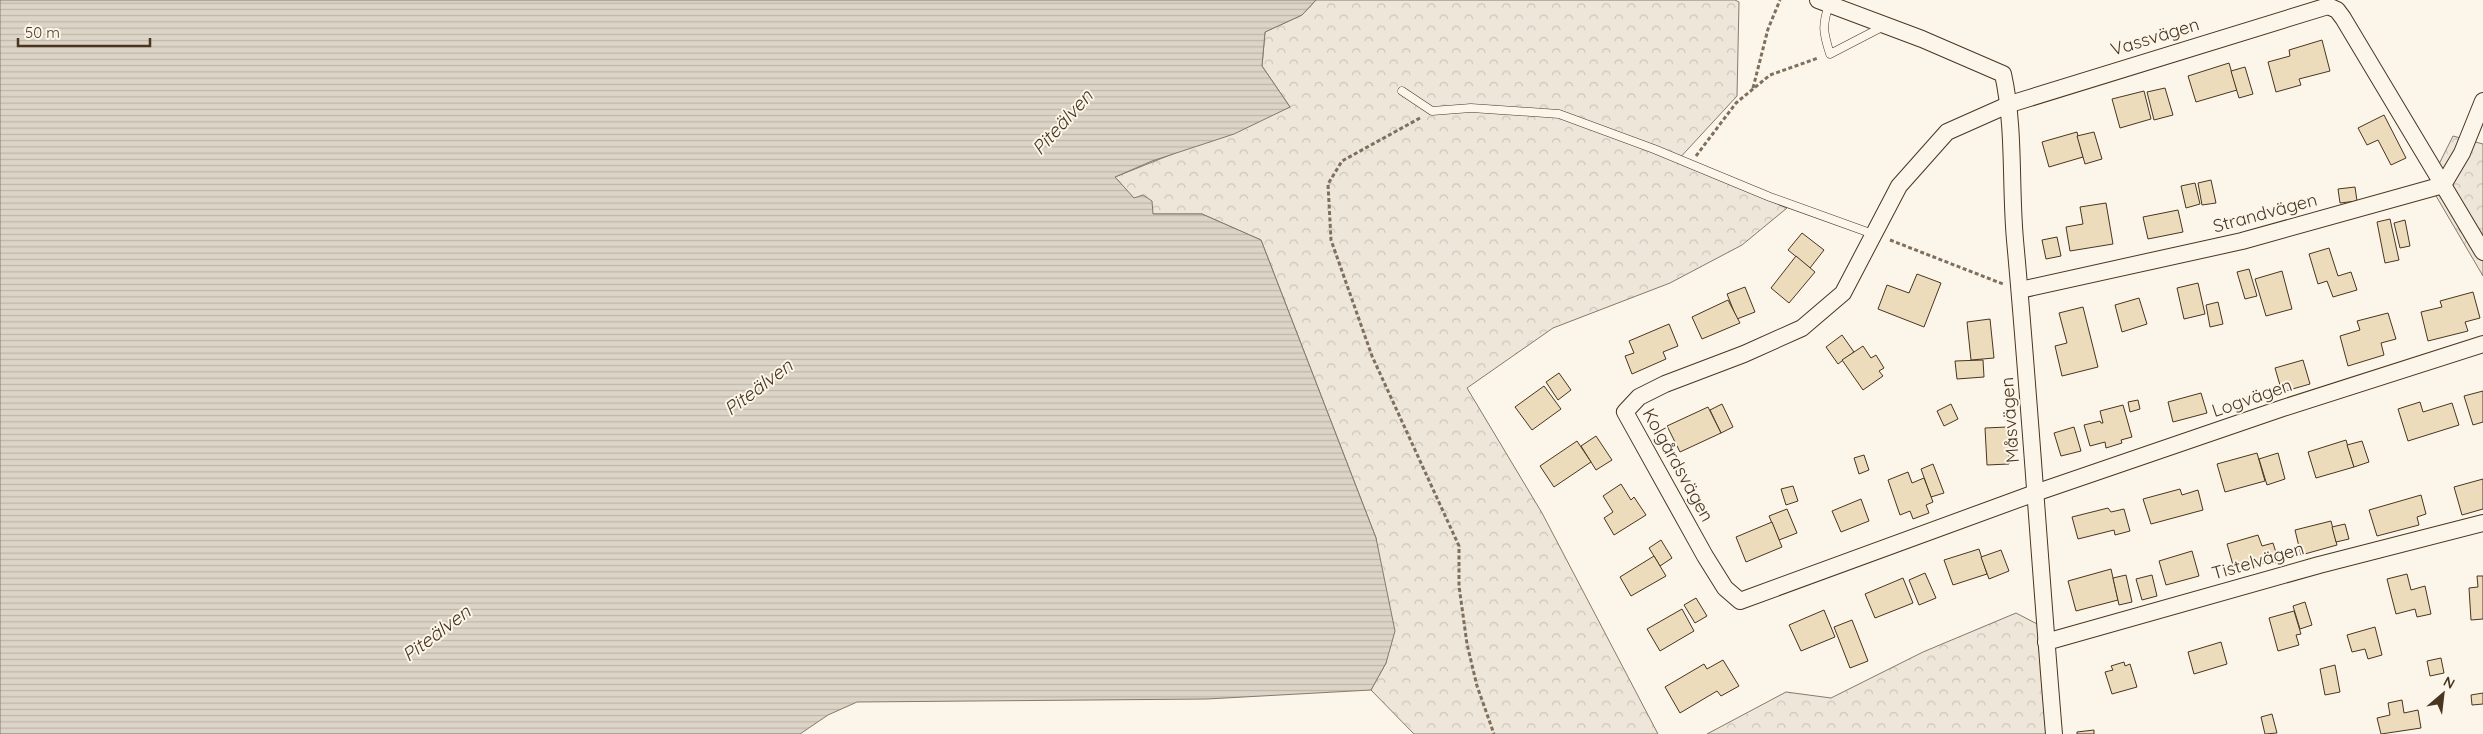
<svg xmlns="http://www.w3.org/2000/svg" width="2483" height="734" font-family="Quicksand,sans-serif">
<defs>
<pattern id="forest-crowns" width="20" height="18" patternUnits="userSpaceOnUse" patternTransform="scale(1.25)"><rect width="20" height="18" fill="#ede6d9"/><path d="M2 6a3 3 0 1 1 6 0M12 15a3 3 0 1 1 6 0" fill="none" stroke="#cdc6ba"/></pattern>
<pattern id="water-rules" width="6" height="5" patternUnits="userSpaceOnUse" patternTransform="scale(1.25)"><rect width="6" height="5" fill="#dcd4c6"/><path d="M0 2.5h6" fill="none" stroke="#beb7aa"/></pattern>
</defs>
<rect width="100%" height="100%" fill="#fbf6e9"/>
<g fill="url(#forest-crowns)" stroke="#887966">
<path d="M1316 0H1735L1739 2 1737 96 1676 162 1787 208 1742 245 1670 283 1553 328 1467 388 1542 513 1658 734H1414L1371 690 1386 663 1376 538 1261 240 1202 214H1153L1134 199 1115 177 1290 107 1262 66 1265 32 1302 15Z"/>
<path d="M2453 136 2483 144V276L2429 184Z"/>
<path d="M2016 613 2041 626 2050 734H1707L1786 692 1831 698 1923 652Z"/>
</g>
<path fill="url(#water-rules)" stroke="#887966" d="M0 0H1316L1302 15 1265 32 1262 66 1290 107 1234 134 1152 161 1115 177 1134 198 1143 195 1152 201 1153 214H1202L1261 240 1376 538 1395 631 1386 663 1371 690 1207 699 857 702 828 715 800 734H0Z"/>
<g fill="#ecdcbc" stroke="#4a3520">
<path d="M2322 40 2330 71 2299 79 2301 85 2276 92 2268 62 2290 56 2289 50Z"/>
<path d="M2229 63 2237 90 2196 102 2188 76Z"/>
<path d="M2245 67 2253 94 2239 98 2231 71Z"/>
<path d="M2165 88 2173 115 2154 120 2147 92Z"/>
<path d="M2144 91 2151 119 2120 128 2112 99Z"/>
<path d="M2384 115 2406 158 2391 165 2378 140 2367 145 2358 128Z"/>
<path d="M2077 132 2083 157 2049 167 2042 142Z"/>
<path d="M2094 132 2102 159 2085 164 2077 136Z"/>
<path d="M2211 180 2216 203 2202 205 2198 183Z"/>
<path d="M2195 183 2200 204 2186 208 2181 186Z"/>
<path d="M2355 187 2357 201 2340 203 2338 189Z"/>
<path d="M2106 203 2113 244 2070 251 2066 227 2083 224 2080 207Z"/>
<path d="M2178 210 2183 232 2148 239 2143 217Z"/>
<path d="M2390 219 2399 260 2385 263 2377 222Z"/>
<path d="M2405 220 2410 246 2400 248 2394 223Z"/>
<path d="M1802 233 1824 250 1810 268 1788 250Z"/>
<path d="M2057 237 2061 256 2046 259 2042 240Z"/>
<path d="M2329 248 2338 276 2351 272 2357 290 2333 297 2327 281 2318 284 2309 254Z"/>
<path d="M1796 256 1815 272 1789 303 1771 288Z"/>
<path d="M2249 269 2257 296 2245 299 2237 272Z"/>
<path d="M2282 271 2292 309 2266 316 2255 279Z"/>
<path d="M1917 274 1941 283 1924 327 1878 309 1887 285 1909 293Z"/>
<path d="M2198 283 2205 314 2184 319 2177 288Z"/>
<path d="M1745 287 1755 312 1737 319 1727 294Z"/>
<path d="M2473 292 2480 318 2465 322 2468 331 2428 341 2421 312 2442 307 2440 301Z"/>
<path d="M2139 298 2147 324 2122 332 2115 305Z"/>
<path d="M1728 300 1740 323 1702 339 1692 317Z"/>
<path d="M2218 302 2223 324 2210 327 2206 305Z"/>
<path d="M2083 307 2098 367 2062 376 2055 346 2067 343 2059 313Z"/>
<path d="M2388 313 2396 339 2381 343 2384 355 2348 366 2340 336 2360 330 2357 321Z"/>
<path d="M1990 319 1994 358 1971 360 1967 322Z"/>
<path d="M1669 324 1678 346 1663 352 1666 359 1632 374 1625 356 1634 353 1629 341Z"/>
<path d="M1842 335 1854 352 1838 364 1826 347Z"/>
<path d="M1863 346 1871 358 1876 355 1884 368 1879 371 1883 376 1863 390 1842 360Z"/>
<path d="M1983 360 1984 377 1957 379 1955 361Z"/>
<path d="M2303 360 2310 384 2282 392 2275 368Z"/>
<path d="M1559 373 1571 390 1558 400 1546 382Z"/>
<path d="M1544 386 1561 409 1532 430 1515 407Z"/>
<path d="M2483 391V422L2473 425 2464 396Z"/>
<path d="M2201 393 2207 413 2173 422 2168 402Z"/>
<path d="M2138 400 2140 409 2130 412 2128 402Z"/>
<path d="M2420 402 2423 412 2452 403 2459 425 2408 441 2398 409Z"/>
<path d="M1722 404 1733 427 1721 433 1710 410Z"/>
<path d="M1951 404 1958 419 1944 426 1937 411Z"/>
<path d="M2123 405 2132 437 2121 440 2122 443 2106 448 2105 442 2090 446 2084 425 2100 421 2101 423H2103L2100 411Z"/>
<path d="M1708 407 1721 433 1680 452 1667 426Z"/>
<path d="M2007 427 2008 438H2013L2014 454H2009V464L1987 465 1985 428Z"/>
<path d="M2074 427 2081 451 2061 456 2054 433Z"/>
<path d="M1596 436 1612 460 1596 470 1581 446Z"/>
<path d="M2346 440 2354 467 2316 478 2308 452Z"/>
<path d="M1577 441 1591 462 1554 487 1540 466Z"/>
<path d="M2362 441 2369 462 2354 467 2347 445Z"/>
<path d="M2257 453 2265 481 2225 492 2217 464Z"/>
<path d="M2278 453 2285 479 2267 485 2259 459Z"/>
<path d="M1864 455 1869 470 1859 474 1854 458Z"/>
<path d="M1933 464 1944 493 1931 497 1921 469Z"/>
<path d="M1908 472 1912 483 1924 478 1933 502 1926 505 1929 513 1913 519 1910 511 1900 515 1888 480Z"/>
<path d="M2483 479V509L2462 515 2454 487Z"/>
<path d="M1621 484 1631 500 1634 497 1646 515 1614 535 1604 518 1613 512 1603 496Z"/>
<path d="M1793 486 1798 501 1786 505 1781 489Z"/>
<path d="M2180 489 2182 495 2198 490 2203 510 2151 524 2143 499Z"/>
<path d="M2421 495 2426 514 2417 517 2419 525 2377 536 2369 510Z"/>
<path d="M1861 499 1869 521 1841 532 1832 511Z"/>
<path d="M2108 508 2111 512 2124 509 2130 531 2115 535 2114 530 2078 539 2072 517Z"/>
<path d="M1787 509 1797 533 1779 540 1769 516Z"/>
<path d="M2331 521 2337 545 2301 555 2295 530Z"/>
<path d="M1772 522 1782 547 1746 562 1736 537Z"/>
<path d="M2345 524 2349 539 2336 542 2332 527Z"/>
<path d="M2258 535 2262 546 2273 543 2279 562 2267 565 2265 563 2235 572 2227 544Z"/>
<path d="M1661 540 1672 558 1660 566 1649 548Z"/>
<path d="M1979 549 1987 574 1953 585 1944 560Z"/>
<path d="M2001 550 2009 571 1989 579 1981 557Z"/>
<path d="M2192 551 2199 576 2166 585 2159 561Z"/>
<path d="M1654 556 1666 576 1631 596 1620 577Z"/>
<path d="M2111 569 2118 600 2076 611 2068 581Z"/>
<path d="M1925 573 1936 598 1919 605 1909 580Z"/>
<path d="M2407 574 2411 590 2425 586 2431 614 2417 617 2415 609 2396 614 2387 579Z"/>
<path d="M2126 575 2132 602 2119 605 2113 578Z"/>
<path d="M2152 575 2157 596 2142 600 2136 579Z"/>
<path d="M2477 576H2483V619L2471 620 2469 588 2478 587Z"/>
<path d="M1903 578 1913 603 1875 618 1865 594Z"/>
<path d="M1696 598 1707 616 1695 623 1684 605Z"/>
<path d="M2305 602 2312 625 2300 629 2293 606Z"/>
<path d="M1682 609 1694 631 1660 651 1647 629Z"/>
<path d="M1824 610 1835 637 1801 651 1789 625Z"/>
<path d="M2294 611 2301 634 2296 635 2299 645 2278 651 2269 618Z"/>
<path d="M1852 620 1868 661 1850 668 1834 627Z"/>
<path d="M2375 627 2382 655 2368 659 2365 649 2352 652 2347 635Z"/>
<path d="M2221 642 2227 664 2194 674 2188 652Z"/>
<path d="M2441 658 2444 673 2430 676 2427 661Z"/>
<path d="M1723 660 1739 686 1721 696 1717 691 1680 713 1665 687 1704 664 1707 669Z"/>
<path d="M2124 662 2125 666 2130 664 2137 687 2112 694 2105 672 2113 670 2111 666Z"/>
<path d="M2335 665 2340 692 2325 695 2320 669Z"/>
<path d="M2483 693V704L2472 705 2471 695Z"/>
<path d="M2402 700 2404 713 2418 710 2421 728 2381 734 2377 718 2390 715 2388 703Z"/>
<path d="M2272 714 2277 733 2265 734 2261 717Z"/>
<path d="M2094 730V734H2077V732Z"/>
</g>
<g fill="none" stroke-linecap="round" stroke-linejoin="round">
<defs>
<g id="lane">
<path d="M1829 4C1822 26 1823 32 1830 54L1884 26"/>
<path d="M1402 91 1432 111 1471 108 1559 114 1654 149 1770 197 1873 234"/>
</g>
<g id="street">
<path d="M1818 0 1922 39 2003 74C2015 128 2010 184 2015 240 2030 404 2040 569 2054 734"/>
<path d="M2483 101 2462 153 2443 185 2343 18 2337 10 2328 6 2010 104 1947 132 1899 186 1843 293 1802 328 1744 354 1665 384 1639 397 1625 412 1705 556 1725 588 1740 601 2035 493 2283 408 2483 344"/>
<path d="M2020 290 2242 241 2443 185 2483 252"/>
<path d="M2046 642 2319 565 2483 523"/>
</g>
</defs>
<use href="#lane" stroke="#4a3520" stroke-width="9"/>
<use href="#street" stroke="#4a3520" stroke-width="18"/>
<g stroke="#7f6f5c" stroke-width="3" stroke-dasharray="4 2.5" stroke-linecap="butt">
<path d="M1753 88 1768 29 1780 0"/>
<path d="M1420 118 1342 161 1328 184 1331 240 1372 356 1459 546V586L1467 644 1477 686 1494 734"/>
<path d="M1696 156 1736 103 1770 75 1818 58"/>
<path d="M1890 240 2003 284"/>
</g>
<use href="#lane" stroke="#fbf6e9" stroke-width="8"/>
<use href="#street" stroke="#fbf6e9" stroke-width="16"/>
</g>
<g text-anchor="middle" stroke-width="4" stroke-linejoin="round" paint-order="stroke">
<g font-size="18" fill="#4a3520" stroke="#fbf6e9">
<text transform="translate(2155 37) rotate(-17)" y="6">Vassvägen</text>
<text transform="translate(2265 213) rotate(-15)" y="6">Strandvägen</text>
<text transform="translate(2252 398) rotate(-19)" y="6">Logvägen</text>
<text transform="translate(2010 420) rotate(-94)" y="6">Måsvägen</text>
<text transform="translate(1678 465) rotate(61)" y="6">Kolgårdsvägen</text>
<text transform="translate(2258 561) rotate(-16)" y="6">Tistelvägen</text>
</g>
<g font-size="19" font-style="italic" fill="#4a3520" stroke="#fbf6e9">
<text transform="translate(1062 122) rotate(-48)" y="7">Piteälven</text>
<text transform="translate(758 387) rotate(-37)" y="7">Piteälven</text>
<text transform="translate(436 633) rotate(-37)" y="7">Piteälven</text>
</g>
</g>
<g transform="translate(2443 694) rotate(28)" stroke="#fbf6e9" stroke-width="4" paint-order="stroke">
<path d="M0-4L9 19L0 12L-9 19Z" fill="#4a3520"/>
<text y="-8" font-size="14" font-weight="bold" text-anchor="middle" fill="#4a3520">N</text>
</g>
<path d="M18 38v8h132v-8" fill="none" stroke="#4a3520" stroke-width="2.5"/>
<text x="25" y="38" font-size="15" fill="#4a3520" stroke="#fbf6e9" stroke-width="4" paint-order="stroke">50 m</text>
</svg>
